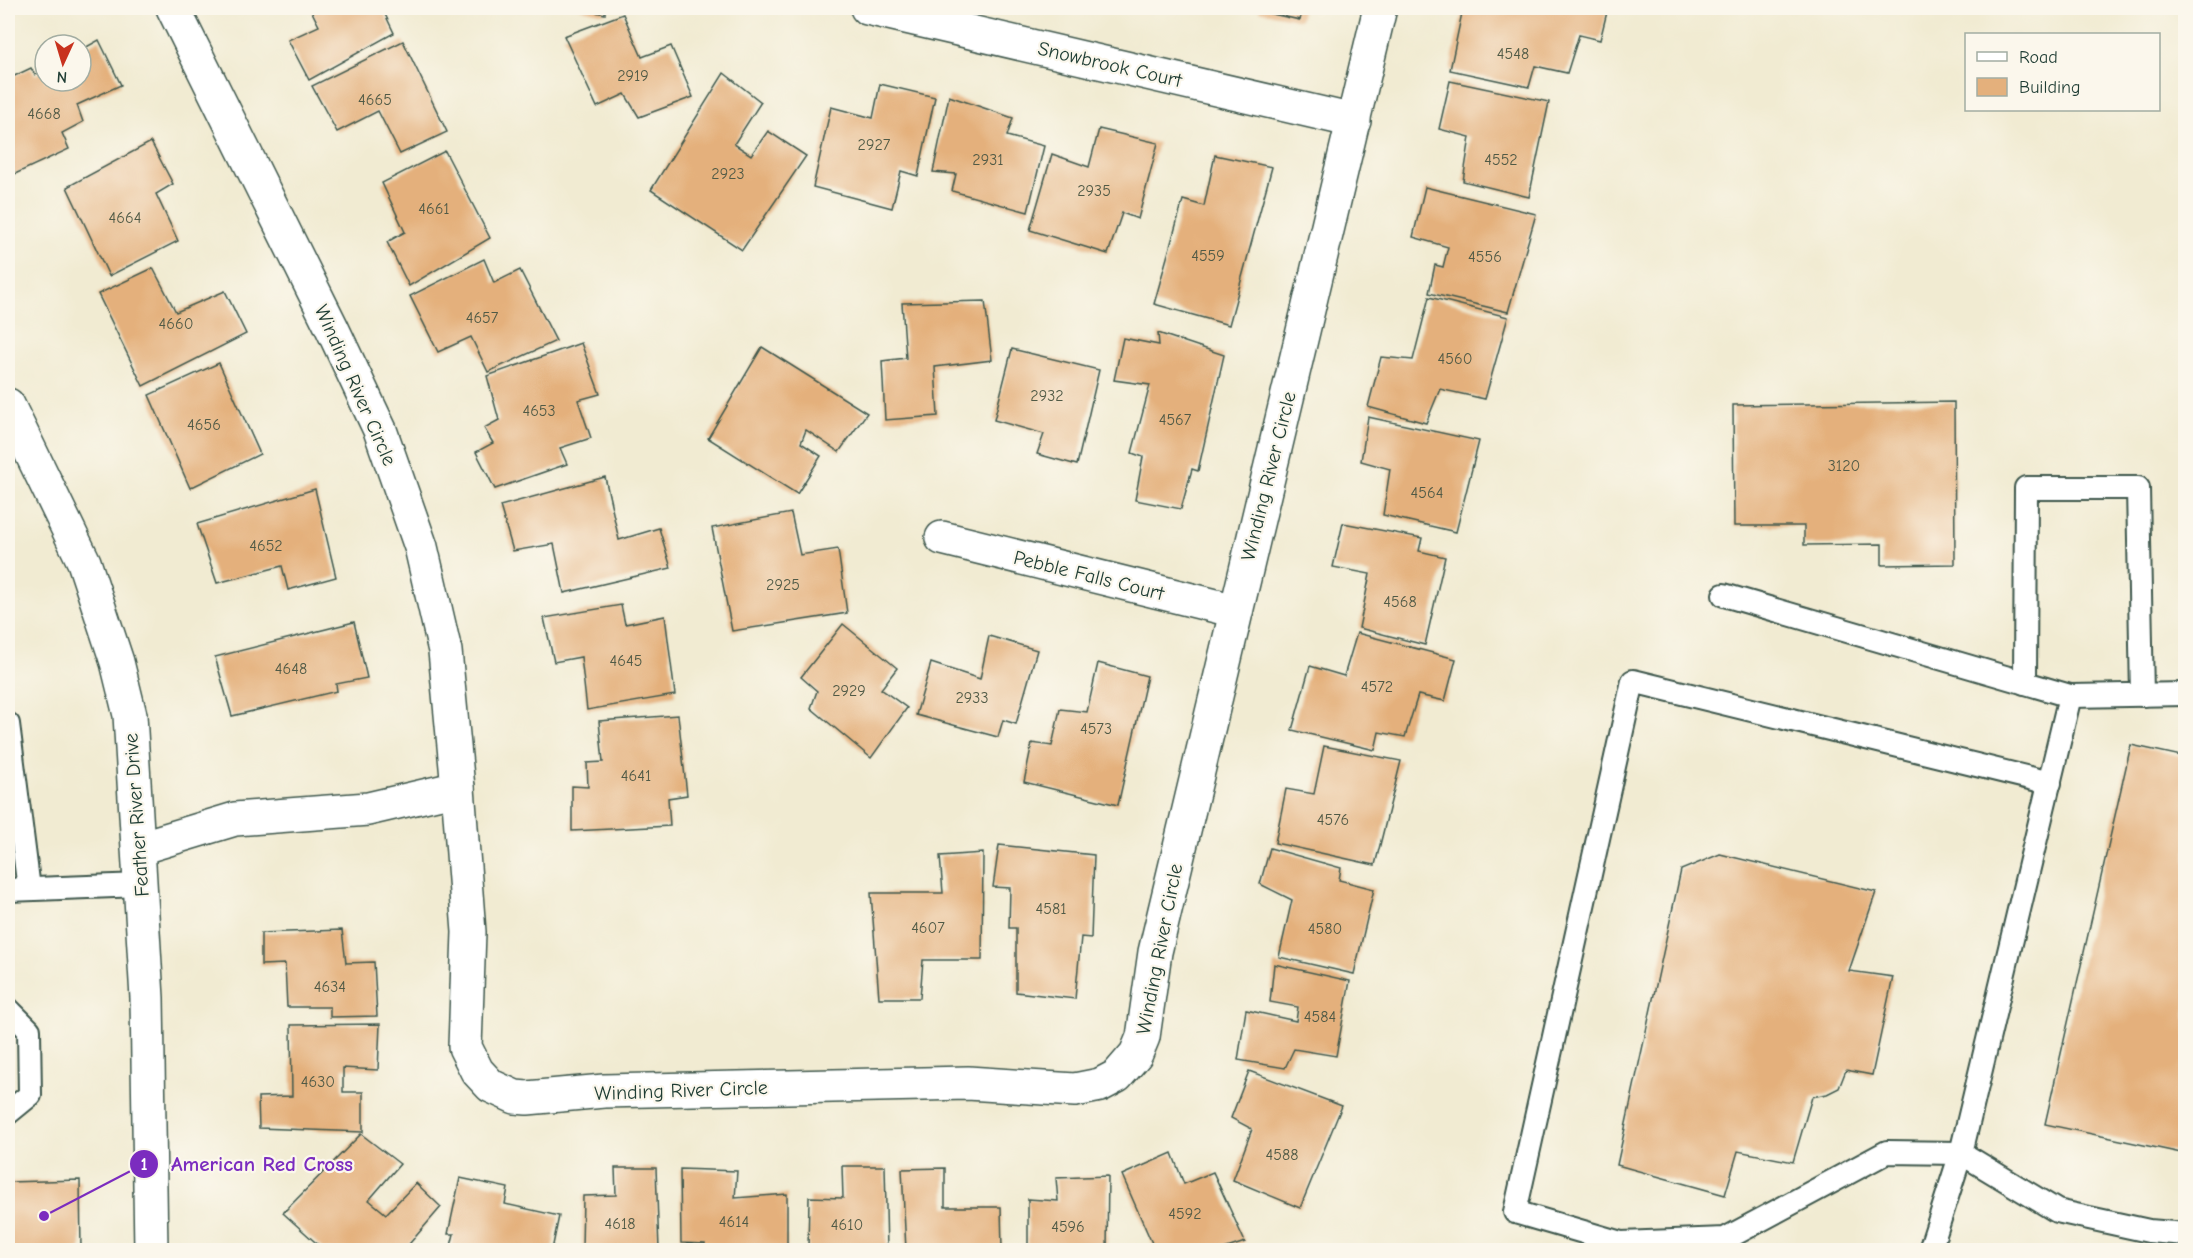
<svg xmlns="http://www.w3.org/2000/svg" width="2193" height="1258" font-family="'Comic Neue',sans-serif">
<rect width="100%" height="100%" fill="#fbf7ec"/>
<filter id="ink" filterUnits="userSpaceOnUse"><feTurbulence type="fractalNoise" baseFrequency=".0167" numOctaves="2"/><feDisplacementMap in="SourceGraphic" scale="12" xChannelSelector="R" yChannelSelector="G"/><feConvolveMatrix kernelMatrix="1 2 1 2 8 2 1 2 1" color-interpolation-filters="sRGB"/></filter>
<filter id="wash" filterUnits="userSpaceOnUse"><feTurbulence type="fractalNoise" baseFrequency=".008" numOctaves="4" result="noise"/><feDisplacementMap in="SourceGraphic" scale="24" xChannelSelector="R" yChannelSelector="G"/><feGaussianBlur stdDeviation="1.35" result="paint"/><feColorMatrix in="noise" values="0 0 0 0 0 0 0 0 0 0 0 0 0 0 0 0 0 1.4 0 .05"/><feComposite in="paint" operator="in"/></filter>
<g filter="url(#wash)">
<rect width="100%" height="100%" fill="#f1ebd2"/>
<g id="blocks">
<g fill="#e4b07c">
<path d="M310 8H382L394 33 309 80 288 40 319 26Z"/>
<path d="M578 8H605V14Z"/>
<path d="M1260 8H1303L1300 20 1259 11Z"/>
<path d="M1463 8 1501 14 1503 8H1608L1600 40 1579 35 1567 73 1535 66 1529 87 1450 70Z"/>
<path d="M623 14 642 57 671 46 693 97 639 117 625 94 597 107 564 36Z"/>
<path d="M99 40 121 85 77 105 83 122 62 133 69 149 15 174 8 158V79L31 68 35 75 45 69V81H81V50Z"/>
<path d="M403 41 447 132 400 154 378 111 337 132 312 86Z"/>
<path d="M724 73 761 102 734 144 751 155 768 131 806 156 742 250 651 190Z"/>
<path d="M1450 81 1549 102 1529 197 1463 181 1470 137 1439 129Z"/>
<path d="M880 84 935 97 918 176 901 171 892 208 813 187 831 107 873 118Z"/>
<path d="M949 96 1013 118 1007 136 1044 146 1028 212 952 191 956 174 933 172Z"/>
<path d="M1099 129 1158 143 1138 219 1122 213 1108 254 1030 230 1052 154 1089 167Z"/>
<path d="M151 142 173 184 156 194 178 241 109 276 67 187Z"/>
<path d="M445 151 490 238 409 286 387 242 405 232 382 183Z"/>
<path d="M1215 155 1272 167 1229 325 1154 304 1183 200 1204 206Z"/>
<path d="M1425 187 1536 214 1508 312 1429 293 1435 265 1443 267 1448 247 1413 237Z"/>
<path d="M484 259 494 283 520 270 556 341 488 372 471 337 438 352 410 296Z"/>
<path d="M153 268 176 312 225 291 246 334 143 386 98 294Z"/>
<path d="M1429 297 1508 317 1485 399 1440 389 1426 423 1368 407 1381 357 1413 360Z"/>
<path d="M985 301 992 360 935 367 938 416 885 420 882 361 906 358 902 303Z"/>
<path d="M1158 333 1224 355 1198 471 1192 469 1181 509 1135 500 1143 457 1132 453 1150 385 1114 380 1123 338 1159 345Z"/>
<path d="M581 343 600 394 578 400 591 438 560 448 567 464 495 489 476 452 493 443 484 428 499 420 487 376Z"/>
<path d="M762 347 867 413 839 452 806 430 801 443 821 456 797 494 708 438Z"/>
<path d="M1012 349 1099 370 1077 465 1037 454 1044 434 994 420Z"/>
<path d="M219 363 260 454 190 488 149 395Z"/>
<path d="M1954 402 1955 564 1882 565V544L1804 545V526H1734L1733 405Z"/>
<path d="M1368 417 1479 441 1456 532 1383 515 1390 469 1361 461Z"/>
<path d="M605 477 619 540 659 528 671 568 564 593 554 544 513 551 500 506Z"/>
<path d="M315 489 336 577 288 590 282 566 217 583 197 524Z"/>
<path d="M791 513 800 555 838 549 847 613 732 631 712 528Z"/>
<path d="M1343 523 1422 538 1419 551 1445 557 1425 645 1359 628 1370 574 1333 567Z"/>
<path d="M621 605 625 624 665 616 675 695 587 710 581 657 554 662 544 618Z"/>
<path d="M354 622 367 678 336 684 337 691 232 716 215 657Z"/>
<path d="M843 624 897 668 881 689 907 708 871 758 811 708 817 691 801 677Z"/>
<path d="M1357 633 1456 659 1445 701 1418 695 1405 737 1379 732 1375 750 1292 730 1310 666 1344 676Z"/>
<path d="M989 636 1037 650 1016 724 1003 720 998 737 916 715 931 663 980 679Z"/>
<path d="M1098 663 1147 676 1118 805 1024 782 1032 743 1052 746 1060 709 1087 712Z"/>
<path d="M678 715 687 795 668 798 670 826 572 831V786L588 787 587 763 603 762 599 721Z"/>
<path d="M2131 745 2186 757V1154L2045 1124Z"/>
<path d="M1324 746 1401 761 1375 865 1275 843 1286 789 1314 794Z"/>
<path d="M999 845 1094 855 1091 938 1081 937 1075 999 1016 992V928H1009L1010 888 993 887Z"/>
<path d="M1270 848 1341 868 1339 880 1374 889 1354 974 1279 957 1292 900 1260 884Z"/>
<path d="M983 853 982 960H923L920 998H879L871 893H943L940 856Z"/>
<path d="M1720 854 1876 892 1849 971 1893 977 1872 1075 1846 1070 1839 1088 1827 1094 1812 1097 1793 1162 1738 1151 1725 1195 1617 1165 1681 870Z"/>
<path d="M342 930 346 963 374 962 377 1016 330 1017V1007H287L285 964 261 965V933Z"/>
<path d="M1274 964 1350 981 1336 1056 1294 1049 1285 1068 1238 1060 1246 1010 1296 1021 1298 1007 1270 1002Z"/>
<path d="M380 1024 378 1070 343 1068V1092H363V1132L259 1128 258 1097 292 1096 291 1025Z"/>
<path d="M1249 1071 1342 1106 1300 1208 1233 1180 1252 1129 1231 1118Z"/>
<path d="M361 1134 400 1164 369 1200 386 1214 416 1183 441 1207 404 1250H324L283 1213Z"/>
<path d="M1172 1153 1184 1184 1213 1172 1245 1242 1221 1250H1155L1122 1175Z"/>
<path d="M842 1166H885L887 1250H808L809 1197 843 1198Z"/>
<path d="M615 1168H656L659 1250H582L583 1196 616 1195Z"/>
<path d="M945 1168V1207H1001L1002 1250H906L902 1169Z"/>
<path d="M680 1169 737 1171 735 1198 787 1194V1250H705V1244L681 1243Z"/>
<path d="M1108 1176 1107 1250H1028V1199L1058 1201 1056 1178Z"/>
<path d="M460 1178 508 1188 505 1204 559 1216 552 1250H450L454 1234H448Z"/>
<path d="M80 1180 81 1250H8V1182Z"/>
</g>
</g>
</g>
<g filter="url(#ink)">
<use href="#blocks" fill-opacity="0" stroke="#3e574c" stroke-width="1.5"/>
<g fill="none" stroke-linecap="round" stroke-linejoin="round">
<defs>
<g id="lane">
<path d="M1724 595 2070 696 2186 694"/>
<path d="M2025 683 2026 488H2138L2142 695"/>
<path d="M8 724 29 889"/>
<path d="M2050 783 1633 681 1515 1212 1621 1243 1725 1239 1887 1152 1961 1153 2057 1211 2149 1231 2186 1234"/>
<path d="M8 890 141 885"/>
<path d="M8 1009 29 1030 30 1095 8 1113"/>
<path d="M1930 1250 1961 1153 2070 696"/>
</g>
<g id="street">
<path d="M173 8 332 328 380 430 421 547 445 651 458 788 469 932 465 1047 477 1071 491 1086 515 1097 527 1098 604 1091 968 1083 1075 1090 1100 1085 1117 1076 1136 1054 1143 1037 1155 952 1380 8"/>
<path d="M867 8 1354 121"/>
<path d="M942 538 1236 611"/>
<path d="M139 848 235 819 368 809 458 788"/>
</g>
<path id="secondary" d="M8 405 84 562 117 662 130 715 147 998 151 1250"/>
</defs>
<use href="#lane" stroke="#3e574c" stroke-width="26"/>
<use href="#street" stroke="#3e574c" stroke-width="36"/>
<use href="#secondary" stroke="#3e574c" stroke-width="36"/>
<use href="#lane" stroke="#fff" stroke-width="22"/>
<use href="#street" stroke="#fff" stroke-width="33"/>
<use href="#secondary" stroke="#fff" stroke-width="33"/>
</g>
</g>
<g text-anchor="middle" stroke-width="4.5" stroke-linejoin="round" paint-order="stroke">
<g font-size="16" fill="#505a46">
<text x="1513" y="59">4548</text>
<text x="633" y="81">2919</text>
<text x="375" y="105">4665</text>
<text x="44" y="119">4668</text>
<text x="874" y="150">2927</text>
<text x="988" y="165">2931</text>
<text x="1501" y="165">4552</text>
<text x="728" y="179">2923</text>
<text x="1094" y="196">2935</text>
<text x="434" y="214">4661</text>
<text x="125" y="223">4664</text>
<text x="1208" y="261">4559</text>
<text x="1485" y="262">4556</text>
<text x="482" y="323">4657</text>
<text x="176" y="329">4660</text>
<text x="1455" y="364">4560</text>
<text x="1047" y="401">2932</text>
<text x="539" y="416">4653</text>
<text x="1175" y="425">4567</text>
<text x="204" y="430">4656</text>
<text x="1844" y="471">3120</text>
<text x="1427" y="498">4564</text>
<text x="266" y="551">4652</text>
<text x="783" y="590">2925</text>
<text x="1400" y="607">4568</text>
<text x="626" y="666">4645</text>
<text x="291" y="674">4648</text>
<text x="1377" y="692">4572</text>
<text x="849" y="696">2929</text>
<text x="972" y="703">2933</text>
<text x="1096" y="734">4573</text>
<text x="636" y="781">4641</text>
<text x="1333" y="825">4576</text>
<text x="1051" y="914">4581</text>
<text x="928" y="933">4607</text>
<text x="1325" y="934">4580</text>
<text x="330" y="992">4634</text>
<text x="1320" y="1022">4584</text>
<text x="318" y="1087">4630</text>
<text x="1282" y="1160">4588</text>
<text x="1185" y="1219">4592</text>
<text x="734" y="1227">4614</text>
<text x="620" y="1229">4618</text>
<text x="847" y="1230">4610</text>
<text x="1068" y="1232">4596</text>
</g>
<g font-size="20" fill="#1f3d34" stroke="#fbf7ec">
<text transform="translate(1110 64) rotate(13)" y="7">Snowbrook Court</text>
<text transform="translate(356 385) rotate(66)" y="7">Winding River Circle</text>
<text transform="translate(1268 476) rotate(-76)" y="7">Winding River Circle</text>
<text transform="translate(1089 575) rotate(14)" y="7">Pebble Falls Court</text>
<text transform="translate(136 815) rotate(-94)" y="7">Feather River Drive</text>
<text transform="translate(1159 949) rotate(-79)" y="7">Winding River Circle</text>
<text transform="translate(681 1090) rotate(-2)" y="7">Winding River Circle</text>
</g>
</g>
<path fill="none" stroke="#7b2cbf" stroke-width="2" d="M44 1216L144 1164"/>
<g fill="#7b2cbf" stroke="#fbf7ec" stroke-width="2">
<circle cx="44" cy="1216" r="6"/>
<circle cx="144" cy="1164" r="15"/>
</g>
<g font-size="18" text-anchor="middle" font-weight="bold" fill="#fff">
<text x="144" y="1170">1</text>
</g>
<g font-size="21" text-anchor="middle" font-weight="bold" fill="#7b2cbf" stroke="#fbf7ec" stroke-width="4.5" stroke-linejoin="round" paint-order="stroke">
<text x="262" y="1171">American Red Cross</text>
</g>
<rect width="2193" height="1258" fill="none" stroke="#fbf7ec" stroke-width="30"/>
<rect x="1965" y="33" width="195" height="78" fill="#fbf7ec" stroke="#a3ada2" stroke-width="1.5"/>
<rect x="1977" y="52" width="30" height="9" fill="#ffffff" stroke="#a3ada2" stroke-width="1.5"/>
<text x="2019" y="63" font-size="18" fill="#1f3d34">Road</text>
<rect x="1977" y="78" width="30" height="18" fill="#e4b07c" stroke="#a3ada2" stroke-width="1.5"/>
<text x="2019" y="93" font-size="18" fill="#1f3d34">Building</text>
<g transform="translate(63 63) rotate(184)"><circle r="28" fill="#fbf7ec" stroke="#a3ada2" stroke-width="1.5"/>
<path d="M0-4.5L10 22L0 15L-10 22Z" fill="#c8321e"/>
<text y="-9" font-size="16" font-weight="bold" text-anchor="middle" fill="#1f3d34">N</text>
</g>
</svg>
